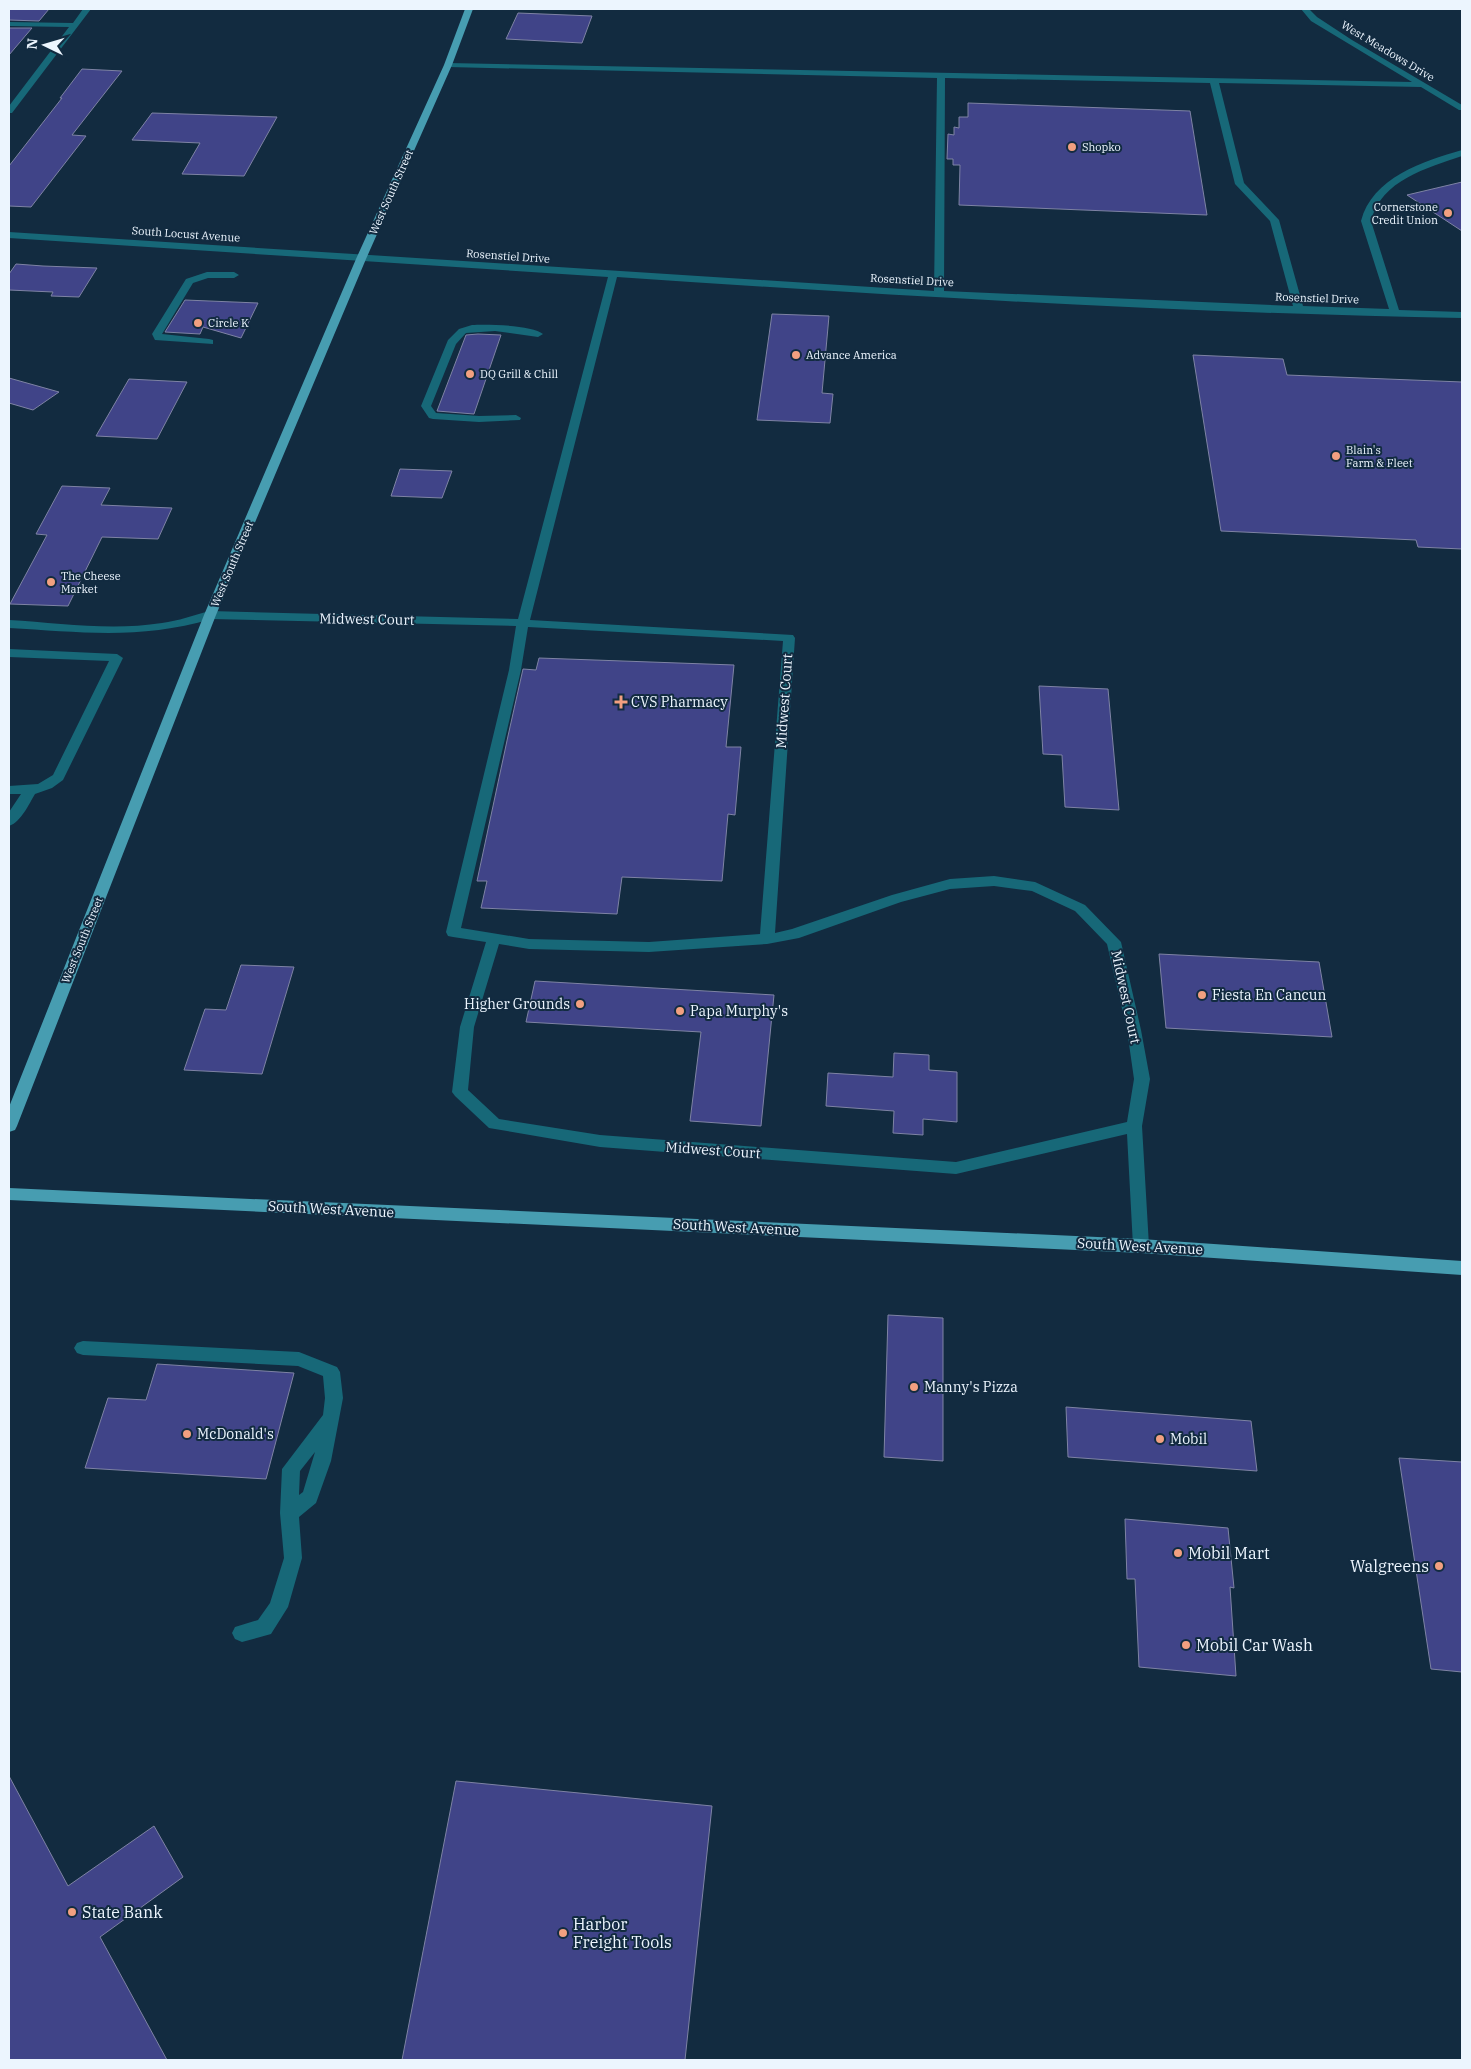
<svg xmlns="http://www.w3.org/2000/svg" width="1471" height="2069" font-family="'IBM Plex Serif',serif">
<rect width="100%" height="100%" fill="#122b40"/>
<g fill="#404488" stroke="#7e83a4">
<path d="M9 9H49L39 21 9 20Z"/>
<path d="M518 13 592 16 582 43 506 39Z"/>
<path d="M9 28H32L9 55Z"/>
<path d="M82 69 122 71 72 135 86 136 31 207 9 206V166L62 98H60Z"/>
<path d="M968 103 1190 111 1207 215 959 205 960 165H953V159H947L948 134 954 135V127L959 128V117H968Z"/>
<path d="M152 113 277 117 244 176 182 174 200 143 132 140Z"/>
<path d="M1462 182V231L1407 195Z"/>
<path d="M16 264 43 266 97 268 79 297 51 296 53 292 9 290V274Z"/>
<path d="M185 300 258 303 241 338 203 327 200 334 165 332Z"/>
<path d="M772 314 829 316 822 393 833 394 830 423 757 420Z"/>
<path d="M478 334 501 335 474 414 437 411 466 335Z"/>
<path d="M1193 355 1283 359 1287 375 1462 382V549L1418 547 1416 540 1221 531Z"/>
<path d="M9 378 59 392 33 410 9 403Z"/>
<path d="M129 379 187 382 157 439 96 436Z"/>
<path d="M400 469 452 471 442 498 391 496Z"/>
<path d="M62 486 110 488 101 505 172 508 158 539 102 537 68 606 10 604 47 535 36 534Z"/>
<path d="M539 658 734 665 726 747H741L735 815 728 814 722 881 622 877 617 914 481 908 487 881H477L508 736 523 669 536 670Z"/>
<path d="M1039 686 1108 689 1119 810 1065 807 1062 755 1043 754Z"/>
<path d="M1159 954 1319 962 1332 1037 1166 1028Z"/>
<path d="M241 965 294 967 262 1074 184 1070 205 1009 226 1010Z"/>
<path d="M535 981 774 995 761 1126 690 1121 701 1032 526 1022Z"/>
<path d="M894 1053 929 1055V1070L957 1072V1122L923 1119V1135L893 1133 894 1111 826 1106 828 1073 893 1077Z"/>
<path d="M888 1315 943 1318V1461L884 1457Z"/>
<path d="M157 1364 294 1373 266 1479 85 1468 108 1398 146 1400Z"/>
<path d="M1066 1407 1251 1421 1257 1471 1068 1457Z"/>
<path d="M1399 1458 1462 1462V1672L1431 1669Z"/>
<path d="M1125 1519 1228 1528 1234 1588 1230 1587 1236 1676 1139 1667 1135 1579H1127Z"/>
<path d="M9 1776 68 1886 154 1826 183 1877 100 1937 167 2060H9Z"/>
<path d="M456 1781 712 1806 685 2060H402Z"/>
</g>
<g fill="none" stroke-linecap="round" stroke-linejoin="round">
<g fill="#176878" fill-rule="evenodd">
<path d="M83 9H91L12 113H9V106L69 27 9 26V22L73 23Z"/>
<path d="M1301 9H1309L1317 17 1352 40 1462 105V110H1459L1421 87 1219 83 1244 183 1279 220 1303 306 1389 309 1361 221C1372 178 1423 161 1462 150V156C1427 168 1381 180 1371 221L1399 310 1462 312V318C1181 313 898 296 617 277L530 620 793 635 795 638 775 933 792 929 892 895 950 879 994 876 1035 882 1085 905 1121 942 1141 1030 1150 1079 1142 1126 1149 1246 1147 1251 1141 1253 1135 1251 1133 1246 1127 1134 956 1174 600 1147 489 1128 455 1096 452 1092 460 1027 486 942 453 937 448 936 446 932 509 670 516 626 211 619C141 640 80 632 9 628V620C59 623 111 631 162 623 178 621 194 615 210 611L518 619 608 277 9 238V232L934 291 937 78 448 67 444 65 448 63 1412 82 1311 21ZM945 78 1210 83 1235 184 1270 221 1293 306 944 291ZM528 627 783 641 760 934 649 942 529 939 461 928 521 670ZM994 886 1032 891 1075 911 1107 944 1127 1030 1134 1079 1127 1122 956 1162 600 1135 499 1119 468 1090 474 1027 499 944 529 949 649 952 767 944 799 938 901 902 950 889Z"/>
<path d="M207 272H234L239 275 234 278H208L193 283 162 334 209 339 213 340V344L155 340 152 334 186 279Z"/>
<path d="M472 325C486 324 533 325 543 334L538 337 495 331 466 333 456 344 431 406 436 413 479 416 516 415 521 418 520 420 479 422 433 419 429 418 421 406 448 340 459 329Z"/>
<path d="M9 649 117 654 123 658 63 780 52 788 35 794C29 804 21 822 9 826V812L21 794H9V786L38 784 53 775 109 661 9 657Z"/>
<path d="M83 1341 299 1352 337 1367 340 1372 343 1398 331 1461 316 1503 299 1517 302 1558 288 1607 271 1634 242 1642 235 1639 232 1633 235 1627 258 1620 270 1603 284 1558 280 1513 282 1469 323 1415 325 1398 323 1376 298 1366 83 1355 77 1353 74 1348 77 1343ZM315 1452 303 1492 299 1495 300 1471Z"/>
</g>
<g fill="#479db1" fill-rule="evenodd">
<path d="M465 9H473L452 65 366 259 216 615 17 1126 15 1130 9 1132V1107L204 615 356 259 444 65Z"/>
<path d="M9 1188 1141 1239 1462 1261V1275L1141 1253 9 1200Z"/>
</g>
</g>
<g fill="#f2a080" stroke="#122b40" stroke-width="2">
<circle cx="1072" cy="147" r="5"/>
<circle cx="1448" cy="213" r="5"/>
<circle cx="198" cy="323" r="5"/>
<circle cx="796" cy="355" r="5"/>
<circle cx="470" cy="374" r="5"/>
<circle cx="1336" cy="456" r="5"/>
<circle cx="51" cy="582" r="5"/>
<path d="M618.5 694.5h5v5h5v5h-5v5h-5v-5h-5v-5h5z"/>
<circle cx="1202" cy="995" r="5"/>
<circle cx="580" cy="1004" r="5"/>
<circle cx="680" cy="1011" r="5"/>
<circle cx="914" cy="1387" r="5"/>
<circle cx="187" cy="1434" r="5"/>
<circle cx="1160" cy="1439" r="5"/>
<circle cx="1178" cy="1553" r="5"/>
<circle cx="1439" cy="1566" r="5"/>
<circle cx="1186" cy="1645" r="5"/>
<circle cx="72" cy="1912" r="5"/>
<circle cx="563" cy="1933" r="5"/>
</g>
<g text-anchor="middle" stroke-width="4" stroke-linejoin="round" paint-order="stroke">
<g font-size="11" fill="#ecf5fe" stroke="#122b40">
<text transform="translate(1388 51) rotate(31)" y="4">West Meadows Drive</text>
<text transform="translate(391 192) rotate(-66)" y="4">West South Street</text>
<text transform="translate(186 234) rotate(4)" y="4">South Locust Avenue</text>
<text transform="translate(508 256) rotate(4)" y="4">Rosenstiel Drive</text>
<text transform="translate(912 280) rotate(3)" y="4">Rosenstiel Drive</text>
<text transform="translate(1317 298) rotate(2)" y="4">Rosenstiel Drive</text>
<text transform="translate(232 564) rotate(-67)" y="4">West South Street</text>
<text transform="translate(82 940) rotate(-68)" y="4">West South Street</text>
</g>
<g font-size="11" fill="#ecf5fe" stroke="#122b40" text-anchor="start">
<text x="1082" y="151">Shopko</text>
<text x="1438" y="211" text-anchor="end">Cornerstone<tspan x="1438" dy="13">Credit Union</tspan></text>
<text x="208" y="327">Circle K</text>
<text x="806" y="359">Advance America</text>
<text x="480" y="378">DQ Grill &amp; Chill</text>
<text x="1346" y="454">Blain's<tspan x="1346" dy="13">Farm &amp; Fleet</tspan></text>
<text x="61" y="580">The Cheese<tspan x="61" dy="13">Market</tspan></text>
</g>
<g font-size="14" fill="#ecf5fe" stroke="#122b40">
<text transform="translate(367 619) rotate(1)" y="5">Midwest Court</text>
<text transform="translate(784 701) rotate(-86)" y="5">Midwest Court</text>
<text transform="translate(1126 997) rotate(78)" y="5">Midwest Court</text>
<text transform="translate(713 1150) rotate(4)" y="5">Midwest Court</text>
<text transform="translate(331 1209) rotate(3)" y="5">South West Avenue</text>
<text transform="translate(736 1227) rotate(3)" y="5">South West Avenue</text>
<text transform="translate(1140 1246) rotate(3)" y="5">South West Avenue</text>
</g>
<g font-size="14" fill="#ecf5fe" stroke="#122b40" text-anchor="start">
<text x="631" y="707">CVS Pharmacy</text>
<text x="1212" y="1000">Fiesta En Cancun</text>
<text x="570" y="1009" text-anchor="end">Higher Grounds</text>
<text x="690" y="1016">Papa Murphy's</text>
<text x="924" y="1392">Manny's Pizza</text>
<text x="197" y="1439">McDonald's</text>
<text x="1170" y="1444">Mobil</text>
</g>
<g font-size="16" fill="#ecf5fe" stroke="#122b40" text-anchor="start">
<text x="1188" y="1559">Mobil Mart</text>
<text x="1429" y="1572" text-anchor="end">Walgreens</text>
<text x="1196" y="1651">Mobil Car Wash</text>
<text x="82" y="1918">State Bank</text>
<text x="573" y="1930">Harbor<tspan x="573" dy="18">Freight Tools</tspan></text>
</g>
</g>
<rect width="1471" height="2069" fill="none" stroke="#ecf5fe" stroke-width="20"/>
<g transform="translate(45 45) rotate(275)" stroke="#122b40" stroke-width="4" paint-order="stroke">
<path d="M0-4L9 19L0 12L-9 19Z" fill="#ecf5fe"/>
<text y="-8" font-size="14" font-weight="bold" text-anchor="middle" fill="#ecf5fe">N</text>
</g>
</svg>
